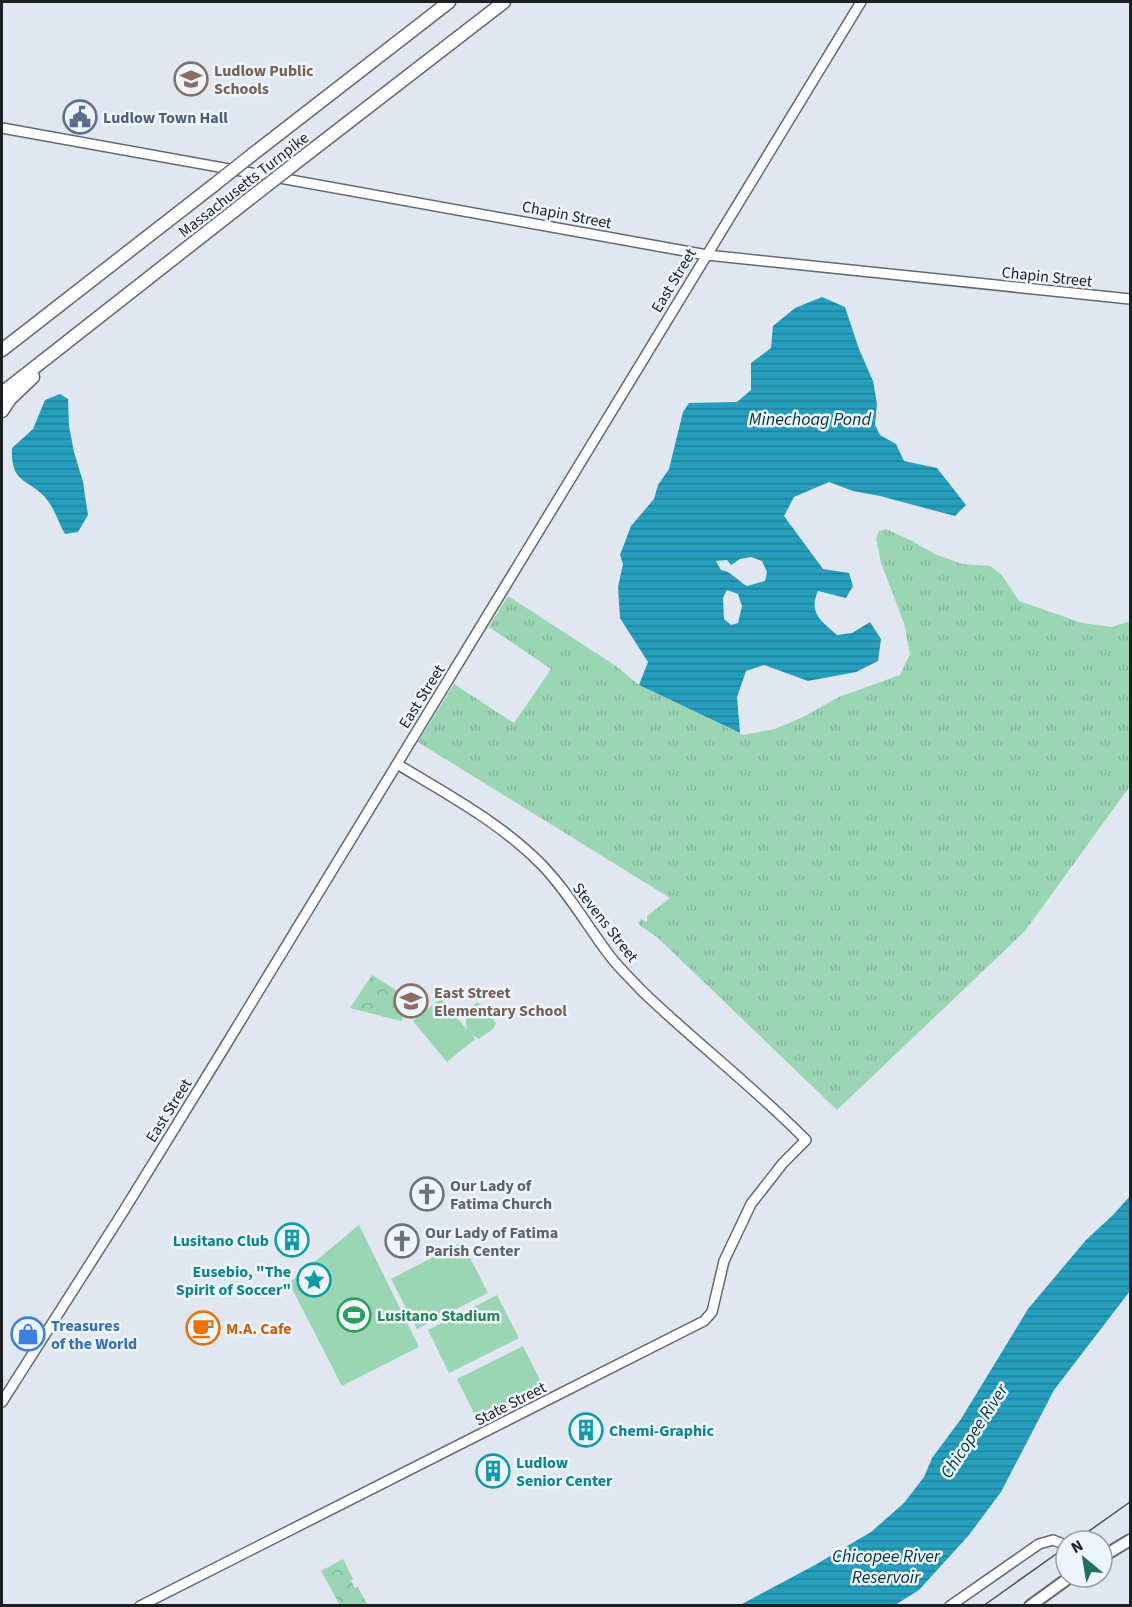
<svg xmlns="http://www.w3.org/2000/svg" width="1132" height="1607" font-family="'Source Sans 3',sans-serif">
<defs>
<pattern id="grass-tufts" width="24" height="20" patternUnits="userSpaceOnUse" patternTransform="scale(1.5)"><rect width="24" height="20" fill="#9ad5b4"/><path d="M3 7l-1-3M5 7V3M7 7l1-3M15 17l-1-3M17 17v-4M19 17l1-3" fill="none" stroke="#84b79a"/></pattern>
<pattern id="park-crowns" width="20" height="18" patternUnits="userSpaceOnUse" patternTransform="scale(1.5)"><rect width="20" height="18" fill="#9ad5b4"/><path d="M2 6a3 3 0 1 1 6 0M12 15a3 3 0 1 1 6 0" fill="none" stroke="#84b79a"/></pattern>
<pattern id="water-rules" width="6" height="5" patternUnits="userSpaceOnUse" patternTransform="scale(1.5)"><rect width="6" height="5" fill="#269fbe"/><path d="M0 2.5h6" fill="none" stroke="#20819a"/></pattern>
</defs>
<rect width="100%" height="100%" fill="#e0e7f0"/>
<path fill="url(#grass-tufts)" d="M886 529 912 541 935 554 962 564 990 566 1001 574 1019 601 1082 623 1112 627 1130 621V786L1025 931 837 1110 658 938 638 924 641 919 647 922V916L670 898 418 742 454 684 514 723 551 669 489 627 508 596 616 666 639 685 743 735 775 729 803 717 839 697 900 675 910 654 904 623 881 563 876 538 879 531Z"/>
<g fill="url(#park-crowns)">
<path d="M372 975 409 998 402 1008 407 1012 401 1021 350 1008Z"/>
<path d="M343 1559 353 1579 351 1581 355 1588 358 1587 367 1604 364 1605H340L321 1571Z"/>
</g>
<g fill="#9ad5b4">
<path d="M441 998 467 1030C465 1019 465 1009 478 1002L496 1023 493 1029 479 1039 472 1035 475 1039 447 1062 413 1021Z"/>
<path d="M359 1225 419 1347 342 1386 289 1283Z"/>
<path d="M462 1242 488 1293 417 1329 391 1279Z"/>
<path d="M497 1295 519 1338 449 1373 428 1330Z"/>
<path d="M523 1346 544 1388 478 1421 457 1379Z"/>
</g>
<g fill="url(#water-rules)" fill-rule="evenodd">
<path d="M822 297 845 307 859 349 873 381 877 404 875 425 880 435 896 444 904 461 937 468 966 505 955 516 880 496 853 491 829 482 794 497 784 516 823 569 849 573 853 586 846 598 818 591C808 613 822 622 837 635L852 633 870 622 881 639 878 661 856 672 808 681 764 665 746 671 737 697 740 733 639 685 648 662 620 618 618 587 623 564 620 555 631 526 654 499 658 485 669 469 683 412 689 403 737 402 751 390V363L771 348 773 326 795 308ZM751 557 762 561 767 572 765 581 747 586C739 582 731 571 721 570L716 561 727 560 731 565 740 559ZM727 590 738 594 742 606 738 623 731 625 724 619 723 598Z"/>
<path d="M60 394 68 399 69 426 74 452 83 482 88 515 78 532 65 534C59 524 56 513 50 504 33 477 10 488 12 448L33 429 45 400Z"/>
<path d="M1130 1196V1291L1054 1390 1001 1492 969 1535 919 1590 895 1605H740L815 1565 871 1532 904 1503 924 1477 932 1458 961 1419 1028 1309 1086 1240 1113 1215Z"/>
</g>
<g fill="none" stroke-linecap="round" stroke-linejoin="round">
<defs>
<g id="secondary">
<path d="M2 128 707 255 1130 299"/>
<path d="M2 1402 123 1212 221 1053 861 2"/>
<path d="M140 1606 704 1321 712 1312 724 1261 751 1204 783 1163 806 1140C754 1087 695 1042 641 990 631 979 619 968 610 956 587 926 569 893 542 865 501 823 447 794 397 764"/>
<path d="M950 1606 1039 1544 1053 1540 1066 1545"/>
</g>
<g id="primary">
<path d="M1102 1557 1130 1540"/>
<path d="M1030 1606 1070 1577"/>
</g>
<g id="highway">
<path d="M253 154 449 2"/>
<path d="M302 158 504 2"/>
<path d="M2 350 214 185"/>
<path d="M2 393 248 200"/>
<path d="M2 411 10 399 33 377"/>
</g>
</defs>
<use href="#secondary" stroke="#636971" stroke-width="12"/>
<use href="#primary" stroke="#636971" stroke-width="14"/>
<use href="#highway" stroke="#636971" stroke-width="15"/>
<use href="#secondary" stroke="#fff" stroke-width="9"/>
<use href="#primary" stroke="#fff" stroke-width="10"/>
<use href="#highway" stroke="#fff" stroke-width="12"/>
<g stroke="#4b4f53" stroke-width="1.5">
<path d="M1075 1541 1130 1502"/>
<path d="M983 1606 1066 1547"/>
</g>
<defs>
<g id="highway-bridge">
<path d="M214 185 253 154"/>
<path d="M248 200 302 158"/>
</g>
</defs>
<use href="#highway-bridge" stroke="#636971" stroke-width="15" stroke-linecap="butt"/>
<use href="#highway-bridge" stroke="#fff" stroke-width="12"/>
</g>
<defs>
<symbol id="school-ring" viewBox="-11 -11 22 22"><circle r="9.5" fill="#edf5fe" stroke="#8d6e63" stroke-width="1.5"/><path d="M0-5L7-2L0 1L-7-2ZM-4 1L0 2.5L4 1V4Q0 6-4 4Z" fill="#8d6e63"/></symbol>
<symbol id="civic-ring" viewBox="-11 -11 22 22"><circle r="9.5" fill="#edf5fe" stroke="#5c6f8a" stroke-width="1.5"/><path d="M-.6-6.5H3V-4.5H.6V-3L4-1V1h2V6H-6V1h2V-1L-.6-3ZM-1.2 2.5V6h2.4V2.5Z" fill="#5c6f8a"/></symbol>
<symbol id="church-ring" viewBox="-11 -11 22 22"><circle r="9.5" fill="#edf5fe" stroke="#6b7280" stroke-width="1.5"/><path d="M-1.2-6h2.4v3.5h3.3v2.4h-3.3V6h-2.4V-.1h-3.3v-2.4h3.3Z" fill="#6b7280"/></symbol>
<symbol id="building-ring" viewBox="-11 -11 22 22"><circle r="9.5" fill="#edf5fe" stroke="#0f9aa8" stroke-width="1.5"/><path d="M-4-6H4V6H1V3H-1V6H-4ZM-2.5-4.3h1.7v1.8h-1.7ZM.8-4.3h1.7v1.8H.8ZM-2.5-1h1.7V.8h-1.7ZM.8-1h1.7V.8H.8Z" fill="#0f9aa8"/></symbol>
<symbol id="sight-ring" viewBox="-11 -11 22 22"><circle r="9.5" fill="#edf5fe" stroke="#0f9aa8" stroke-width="1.5"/><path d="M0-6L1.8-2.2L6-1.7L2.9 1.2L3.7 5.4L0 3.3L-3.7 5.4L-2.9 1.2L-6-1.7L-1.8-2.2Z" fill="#0f9aa8"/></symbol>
<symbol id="stadium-ring" viewBox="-11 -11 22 22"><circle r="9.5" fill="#edf5fe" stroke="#2e9e5b" stroke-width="1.5"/><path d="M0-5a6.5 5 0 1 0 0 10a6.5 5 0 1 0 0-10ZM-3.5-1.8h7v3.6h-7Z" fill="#2e9e5b"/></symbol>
<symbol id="cafe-ring" viewBox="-11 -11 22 22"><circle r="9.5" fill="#edf5fe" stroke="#e8710a" stroke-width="1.5"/><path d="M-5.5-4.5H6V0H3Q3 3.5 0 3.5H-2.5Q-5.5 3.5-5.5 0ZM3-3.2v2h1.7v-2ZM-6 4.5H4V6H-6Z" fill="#e8710a"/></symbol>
<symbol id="shop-ring" viewBox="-11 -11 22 22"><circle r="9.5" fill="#edf5fe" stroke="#3f7fe0" stroke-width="1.5"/><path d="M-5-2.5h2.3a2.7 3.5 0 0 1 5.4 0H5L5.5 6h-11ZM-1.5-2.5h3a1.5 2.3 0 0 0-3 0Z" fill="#3f7fe0"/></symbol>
</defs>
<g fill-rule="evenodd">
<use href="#school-ring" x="172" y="60" width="38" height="38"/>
<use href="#civic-ring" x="61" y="98" width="38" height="38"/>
<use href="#school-ring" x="392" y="982" width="38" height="38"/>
<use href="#church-ring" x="408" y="1175" width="38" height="38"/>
<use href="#building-ring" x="273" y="1221" width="38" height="38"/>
<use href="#church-ring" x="383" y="1222" width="38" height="38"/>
<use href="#sight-ring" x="295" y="1261" width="38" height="38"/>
<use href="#stadium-ring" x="335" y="1296" width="38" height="38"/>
<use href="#cafe-ring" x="184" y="1309" width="38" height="38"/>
<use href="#shop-ring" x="9" y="1315" width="38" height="38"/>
<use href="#building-ring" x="567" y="1411" width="38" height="38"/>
<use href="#building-ring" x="474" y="1452" width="38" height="38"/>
</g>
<g text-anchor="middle" stroke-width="5" stroke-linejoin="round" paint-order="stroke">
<g font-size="16" font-weight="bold" fill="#785e54" stroke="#edf5fe" text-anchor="start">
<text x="214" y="76">Ludlow Public<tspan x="214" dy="18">Schools</tspan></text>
<text x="434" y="998">East Street<tspan x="434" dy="18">Elementary School</tspan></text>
</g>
<g font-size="16" font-weight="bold" fill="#4e5e75" stroke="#edf5fe" text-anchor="start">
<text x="103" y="123">Ludlow Town Hall</text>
</g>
<g font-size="16" fill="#1d2023" stroke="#edf5fe">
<text transform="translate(243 184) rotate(-38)" y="6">Massachusetts Turnpike</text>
<text transform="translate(567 214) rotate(11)" y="6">Chapin Street</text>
<text transform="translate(1047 276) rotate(6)" y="6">Chapin Street</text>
<text transform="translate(673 280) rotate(-59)" y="6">East Street</text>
<text transform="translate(421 696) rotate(-58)" y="6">East Street</text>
<text transform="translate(606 922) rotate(52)" y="6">Stevens Street</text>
<text transform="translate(168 1110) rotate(-58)" y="6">East Street</text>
<text transform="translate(510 1403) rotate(-27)" y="6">State Street</text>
</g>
<g font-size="16" font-weight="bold" fill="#5b616d" stroke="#edf5fe" text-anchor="start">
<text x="450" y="1191">Our Lady of<tspan x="450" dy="18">Fatima Church</tspan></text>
<text x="425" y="1238">Our Lady of Fatima<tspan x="425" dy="18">Parish Center</tspan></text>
</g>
<g font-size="16" font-weight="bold" fill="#0d838f" stroke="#edf5fe" text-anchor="end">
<text x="269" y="1246">Lusitano Club</text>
<text x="291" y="1277">Eusebio, "The<tspan x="291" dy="18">Spirit of Soccer"</tspan></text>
<text x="609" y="1436" text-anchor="start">Chemi-Graphic</text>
<text x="516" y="1468" text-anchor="start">Ludlow<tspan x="516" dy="18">Senior Center</tspan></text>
</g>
<g font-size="16" font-weight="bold" fill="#27864d" stroke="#edf5fe" text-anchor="start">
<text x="377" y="1321">Lusitano Stadium</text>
</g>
<g font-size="16" font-weight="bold" fill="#366cbe" stroke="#edf5fe" text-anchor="start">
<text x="51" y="1331">Treasures<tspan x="51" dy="18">of the World</tspan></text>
</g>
<g font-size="16" font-weight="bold" fill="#c56008" stroke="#edf5fe" text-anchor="start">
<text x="226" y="1334">M.A. Cafe</text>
</g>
<g font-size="18" font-style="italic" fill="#003240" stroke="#edf5fe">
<text x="810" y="425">Minechoag Pond</text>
<text transform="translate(974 1431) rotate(-57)" y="6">Chicopee River</text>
<text x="886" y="1562">Chicopee River<tspan x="886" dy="21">Reservoir</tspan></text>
</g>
</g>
<rect width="1132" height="1607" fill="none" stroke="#1d2023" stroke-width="6"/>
<g transform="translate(1084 1559) rotate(330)"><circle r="28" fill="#edf5fe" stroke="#9aa0a6" stroke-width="1.5"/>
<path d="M0-4.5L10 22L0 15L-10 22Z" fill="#246e6a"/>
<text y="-9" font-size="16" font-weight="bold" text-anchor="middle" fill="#1d2023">N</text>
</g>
</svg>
